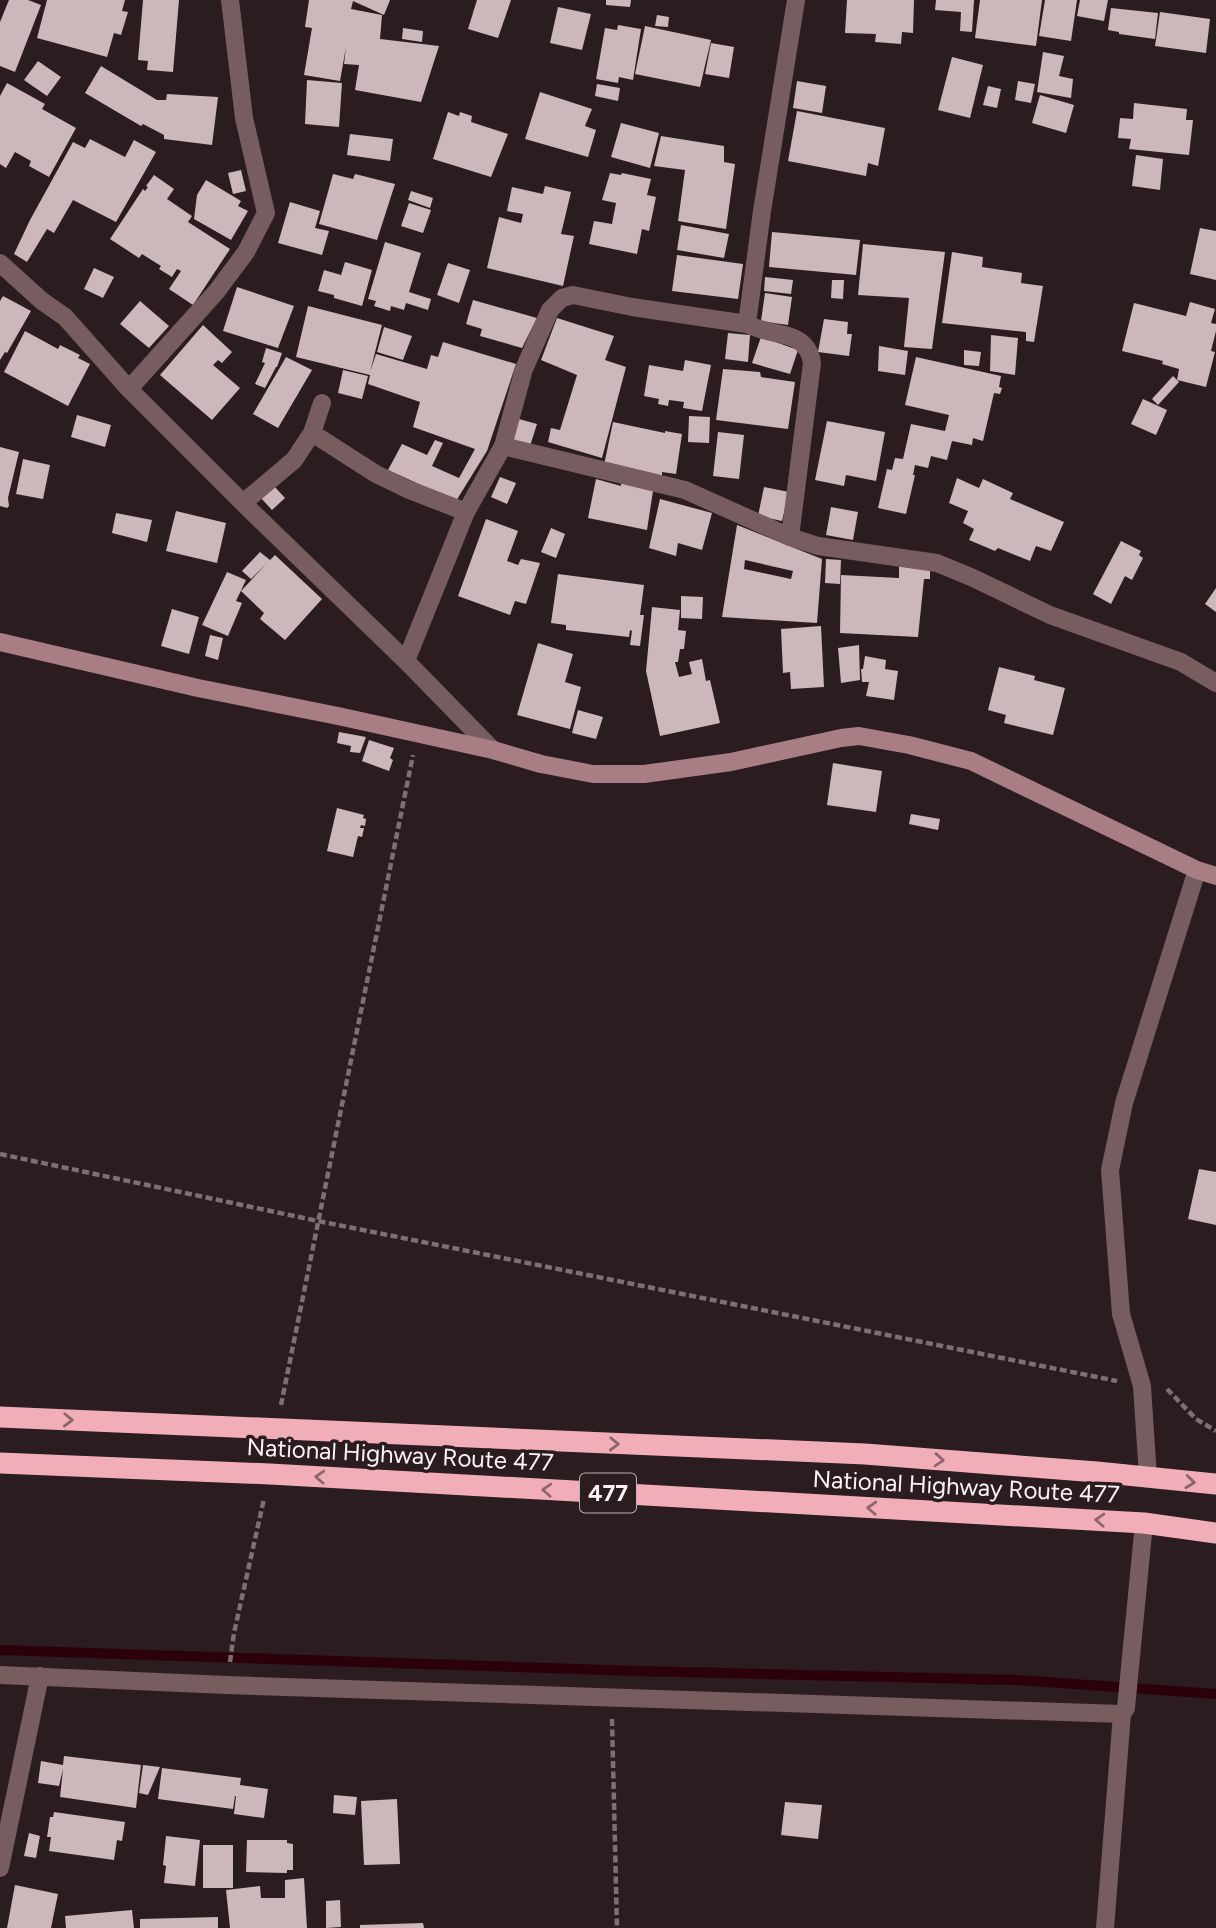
<svg xmlns="http://www.w3.org/2000/svg" width="1216" height="1928" font-family="Figtree,sans-serif">
<rect width="100%" height="100%" fill="#2b1c1f"/>
<g fill="none" stroke-linecap="round" stroke-linejoin="round">
<path stroke="#2b000a" stroke-width="10" d="M0 1650 637 1671 1017 1680 1216 1694"/>
</g>
<g fill="#ccb7ba" fill-rule="evenodd">
<path d="M9 0H28L41 5 15 72 0 66V22Z"/>
<path d="M47 0H125L122 11 128 12 121 35 114 33 107 57 37 38Z"/>
<path d="M143 0H179L173 72 147 70 148 61 138 60Z"/>
<path d="M309 0H390L384 15 353 1 351 9 382 15 380 39 439 46 421 102 355 90 359 65 344 64 346 47 340 81 304 75 312 28 305 27Z"/>
<path d="M477 0H511L498 38 468 29Z"/>
<path d="M606 0H631L630 7 606 5Z"/>
<path d="M847 0H914L913 33 902 32 901 44 875 42 876 34 845 33Z"/>
<path d="M936 0H974L972 32 960 31 961 12 935 10Z"/>
<path d="M980 0H1042L1036 46 975 38Z"/>
<path d="M1045 0H1077L1071 41 1039 36Z"/>
<path d="M1080 0H1108L1104 21 1077 16Z"/>
<path d="M558 7 591 14 582 50 550 43Z"/>
<path d="M1111 8 1158 13 1155 39 1119 34V32L1108 30Z"/>
<path d="M1160 12 1210 19 1206 53 1155 46Z"/>
<path d="M657 15 669 17 668 27 655 26Z"/>
<path d="M618 25 641 29 633 80 619 77 618 83 596 79 605 28 617 30Z"/>
<path d="M645 26 711 40 700 87 635 74Z"/>
<path d="M403 28 423 31 422 42 402 39Z"/>
<path d="M711 43 734 47 729 78 705 74Z"/>
<path d="M1043 52 1064 56 1059 76 1073 79 1071 98 1037 92Z"/>
<path d="M952 57 983 65 970 118 938 110Z"/>
<path d="M38 61 61 77 47 96 24 80Z"/>
<path d="M101 66 157 100H166L167 94 218 97 212 145 164 139V135L143 124 141 126 85 93Z"/>
<path d="M307 80 342 83 339 127 305 124Z"/>
<path d="M797 81 826 86 822 113 793 108Z"/>
<path d="M1018 81 1035 84 1031 103 1015 100Z"/>
<path d="M7 83 45 104 42 109 76 128 49 177 29 166 31 161 15 152 6 168 0 164V96Z"/>
<path d="M597 84 620 88 618 101 595 96Z"/>
<path d="M988 86 1001 89 997 108 983 105Z"/>
<path d="M540 92 592 109 585 126 596 130 588 157 525 139Z"/>
<path d="M1040 95 1074 105 1066 133 1032 123Z"/>
<path d="M1134 103 1187 109 1186 120H1193L1189 155 1129 149 1131 139 1118 138 1120 118 1133 119Z"/>
<path d="M797 111 885 128 878 166 868 163 866 176 788 161Z"/>
<path d="M448 112 459 116 460 112 472 116 471 122 508 134 491 177 433 159Z"/>
<path d="M621 123 659 133 650 168 611 157Z"/>
<path d="M350 134 393 139 390 161 347 155Z"/>
<path d="M661 136 724 146V162L735 164 726 229 678 221 685 170 654 166Z"/>
<path d="M90 139 125 157 134 140 156 152 116 222 73 200 54 233 47 229 27 262 14 254 30 220 73 142 85 148Z"/>
<path d="M1136 155 1163 159 1160 190 1132 186Z"/>
<path d="M241 170 246 191 233 194 228 173Z"/>
<path d="M610 173 621 175 622 173 651 179 647 195 656 197 649 231 642 229 637 254 589 244 594 221 612 224 616 203 602 200Z"/>
<path d="M333 174 353 179 355 174 395 184 377 240 319 224Z"/>
<path d="M154 175 174 189 167 199 192 216 188 222 230 249 193 305 169 289 181 271 177 269 172 277 159 269 161 266 142 254 139 258 110 239 143 189 145 191 148 187 146 186Z"/>
<path d="M206 180 241 201 238 206 248 211 231 240 194 219 197 195Z"/>
<path d="M545 186 571 192 561 234 574 236 563 286 487 268 499 217 521 223 523 214 507 211 512 187 543 194Z"/>
<path d="M411 191 433 198 430 208 408 200Z"/>
<path d="M290 202 320 211 315 228 329 231 322 255 278 243Z"/>
<path d="M409 203 431 210 423 233 401 226Z"/>
<path d="M681 225 729 234 724 258 677 250Z"/>
<path d="M1200 228 1216 231V280L1190 274Z"/>
<path d="M772 232 860 240 856 275 769 267Z"/>
<path d="M385 242 421 253 409 292 431 299 428 310 406 303 404 310 391 306 390 311 374 306 376 301 368 299Z"/>
<path d="M863 244 945 252 932 349 904 347 909 298 858 295Z"/>
<path d="M952 252 983 257 982 267 1022 273 1021 283 1043 286 1034 342 1026 341V332L942 323Z"/>
<path d="M677 255 743 264 738 299 672 291Z"/>
<path d="M345 262 372 270 362 306 334 298V295L318 291 324 270 341 275Z"/>
<path d="M448 263 470 270 459 303 437 295Z"/>
<path d="M94 268 114 277 103 298 84 289Z"/>
<path d="M765 277 793 280 791 294 764 291Z"/>
<path d="M832 280H844L843 299 831 298Z"/>
<path d="M237 287 294 306 278 348 223 331Z"/>
<path d="M765 293 792 297 788 325 761 321Z"/>
<path d="M3 296 31 311 7 353 5 352 0 360V301Z"/>
<path d="M473 300 537 318 522 348 480 336 482 329 466 324Z"/>
<path d="M140 301 169 326 149 348 120 324Z"/>
<path d="M1190 302 1215 309 1211 323 1216 324V331L1211 351 1215 352 1206 387 1177 380 1179 369 1162 364 1163 361 1122 351 1134 303 1186 316Z"/>
<path d="M308 306 382 325 370 372 376 354 427 369 431 355 438 357 443 342 516 364 487 451 456 501 388 470 402 444 427 455 435 440 443 443 432 466 459 478 475 449 413 427 420 402 368 384 370 375 296 357Z"/>
<path d="M557 318 614 336 605 360 626 367 602 458 548 442 551 428 560 430 577 375 541 360Z"/>
<path d="M824 319 848 322 847 334H852L849 356 818 352Z"/>
<path d="M203 325 232 352 222 363 218 360 213 365 240 388 212 420 160 375Z"/>
<path d="M384 327 412 336 403 360 377 352Z"/>
<path d="M25 331 58 349 60 345 80 355 78 358 90 364 68 406 4 372Z"/>
<path d="M728 333 750 335 748 362 725 359Z"/>
<path d="M991 335 1018 338 1015 375 990 371Z"/>
<path d="M761 337 798 350 790 374 752 363Z"/>
<path d="M879 346 908 351 905 375 878 371Z"/>
<path d="M266 348 282 353 277 367H276L265 388 255 384 265 363 262 362Z"/>
<path d="M964 350 981 352 979 366 964 365Z"/>
<path d="M286 357 312 370 278 428 253 414Z"/>
<path d="M916 357 1001 376 999 387 1002 388 1000 394 994 393 983 441 973 438 972 445 952 441 947 460 931 456 928 468 915 465 913 475H915L906 514 878 508 887 469 892 470 895 458 903 459 911 424 945 431 949 415 905 405Z"/>
<path d="M685 360 711 365 702 411 683 408 684 402 669 400 668 406 658 404 659 399 644 396 649 365 683 371Z"/>
<path d="M723 369 760 372 761 377 795 382 788 429 716 420Z"/>
<path d="M343 370 368 376 362 399 338 393Z"/>
<path d="M1173 376 1179 382 1158 405 1152 399Z"/>
<path d="M1143 399 1167 410 1156 435 1131 424Z"/>
<path d="M77 415 111 425 105 447 71 437Z"/>
<path d="M689 416 710 417 709 443 688 442Z"/>
<path d="M519 419 537 424 530 446 512 441Z"/>
<path d="M827 421 885 432 876 481 846 475 844 486 815 480Z"/>
<path d="M613 422 665 433V431L682 434 676 474 662 472V477L604 465Z"/>
<path d="M718 432 744 435 739 479 713 476Z"/>
<path d="M0 447 19 452 8 498 9 506 7 508 0 506Z"/>
<path d="M23 459 50 465 43 499 16 494Z"/>
<path d="M500 477 516 483 507 504 491 497Z"/>
<path d="M957 478 979 488 983 479 1013 493 1010 499 1064 522 1051 551 1036 546 1030 561 998 548 995 551 969 540 974 529 963 523 968 511 949 503Z"/>
<path d="M596 479 621 486V482L653 491 647 530 588 518Z"/>
<path d="M273 485 285 498 272 510 260 497Z"/>
<path d="M764 487 789 492 782 521 758 516Z"/>
<path d="M660 499 712 513 702 550 678 543 676 556 649 548Z"/>
<path d="M831 507 858 512 853 540 826 535Z"/>
<path d="M176 511 226 523 217 563 166 551Z"/>
<path d="M116 513 152 520 147 542 112 533Z"/>
<path d="M486 519 518 531 507 561 518 565 521 559 540 563 526 604 515 601 510 615 458 596Z"/>
<path d="M737 525 822 559 817 623 722 617ZM745 560 793 571 791 579 744 569Z"/>
<path d="M551 528 565 534 556 558 541 552Z"/>
<path d="M1121 541 1141 551 1139 555 1143 558 1132 580 1125 576 1111 604 1093 594Z"/>
<path d="M260 552 270 560 275 555 322 599 285 640 260 619 264 613 241 591 268 562 251 579 242 571Z"/>
<path d="M826 559 841 560 840 584 825 583Z"/>
<path d="M899 566 930 570V579H924L918 637 840 633 841 575 899 578Z"/>
<path d="M227 572 246 580 236 601 242 603 228 636 202 625Z"/>
<path d="M558 574 644 585 640 615H644L640 646 630 645 632 631 630 630 629 637 566 630V625L551 623Z"/>
<path d="M1216 588V612L1205 604Z"/>
<path d="M681 596 703 597 702 619 681 618Z"/>
<path d="M652 607 680 610 678 630 686 631 684 649H680L678 662H675L679 677 692 674 689 662 702 659 706 681 710 680 720 723 660 736 646 671Z"/>
<path d="M172 609 199 617 189 654 161 646Z"/>
<path d="M821 626 824 687 791 689 790 672 783 673 781 629Z"/>
<path d="M210 635 223 638 218 660 205 656Z"/>
<path d="M538 643 573 654 565 682 581 687 570 729 517 715Z"/>
<path d="M859 645 860 680 841 683 838 648Z"/>
<path d="M865 656 886 660 885 669 898 671 894 700 866 696 869 682H862L861 669H863Z"/>
<path d="M999 667 1035 676 1034 680 1065 688 1053 735 1004 723 1006 715 988 710Z"/>
<path d="M578 710 603 717 596 739 572 733Z"/>
<path d="M339 732 366 737 360 753 350 752 351 746 337 743Z"/>
<path d="M369 740 394 748 390 758 393 760 389 771 362 761Z"/>
<path d="M833 763 882 771 876 812 827 805Z"/>
<path d="M337 808 364 815 363 818 366 819 365 826 361 825 360 828H364L362 837 358 836 353 857 327 851Z"/>
<path d="M911 814 940 819 938 830 909 824Z"/>
<path d="M1199 1169 1216 1172V1225L1188 1219Z"/>
<path d="M64 1756 141 1765 136 1808 60 1797 63 1769 59 1786 38 1783 41 1761 63 1765Z"/>
<path d="M143 1765 160 1767 148 1795 139 1793Z"/>
<path d="M162 1768 241 1778 240 1785 268 1789 264 1818 234 1814 236 1796H235L233 1809 158 1799Z"/>
<path d="M334 1795 357 1797 355 1815 333 1813Z"/>
<path d="M397 1799 400 1864 364 1865 361 1801Z"/>
<path d="M785 1802 822 1805 818 1839 781 1835Z"/>
<path d="M54 1812 125 1822 122 1841 117 1840 114 1860 49 1851 51 1837H47L50 1817H53Z"/>
<path d="M29 1833 40 1836 36 1858 24 1856Z"/>
<path d="M166 1836 200 1840 195 1886 164 1883 166 1866 163 1865Z"/>
<path d="M247 1840H287V1843L293 1844V1870H287V1873L246 1872Z"/>
<rect x="203" y="1845" width="30" height="43"/>
<path d="M304 1878 307 1928H230L226 1890 260 1886 261 1898H285V1880Z"/>
<path d="M15 1885 58 1894 51 1928H7Z"/>
<path d="M340 1900 341 1927 326 1928V1901Z"/>
<path d="M132 1910 134 1928H66L65 1916Z"/>
<path d="M218 1917V1928H140V1919Z"/>
<path d="M423 1923 424 1928H360V1925Z"/>
</g>
<g fill="none" stroke-linecap="round" stroke-linejoin="round">
<g stroke="#7d7072" stroke-width="4.5" stroke-dasharray="7 3.5" stroke-linecap="butt">
<path d="M0 1154 318 1221 1117 1381"/>
<path d="M1167 1389 1196 1419 1216 1431"/>
<path d="M281 1405 413 755"/>
<path d="M230 1662 234 1633 264 1499"/>
<path d="M612 1719 617 1928"/>
</g>
<g stroke="#775c60" stroke-width="18">
<path d="M312 433 376 474 407 489 466 512"/>
<path d="M243 503 294 460 312 433 322 403"/>
</g>
<g stroke="#775c60" stroke-width="18">
<path d="M0 263 42 301 65 317 129 389 243 503 406 661 493 750"/>
<path d="M747 324 762 211 796 0"/>
<path d="M129 389 217 291 246 252 266 213 244 118 230 0"/>
<path d="M503 446 685 490 790 537 818 546 937 563 971 577 1050 615 1181 662 1216 683"/>
<path d="M406 661 466 512 503 446 524 369 550 310 562 298 573 295 632 307 747 324C772 338 807 328 812 363L790 537"/>
<path d="M1148 1477 1142 1386 1121 1314 1110 1170 1124 1103 1197 870"/>
<path d="M0 1675 226 1685 1122 1714"/>
<path d="M0 1868 40 1676"/>
<path d="M1105 1928 1122 1714 1126 1708 1144 1523"/>
</g>
<path stroke="#a87d84" stroke-width="18" d="M0 642 198 688 338 716 493 750 541 764 593 774H644L731 762 841 738 859 736 909 745 971 761 1197 870 1216 876"/>
<g stroke="#f1aeb9" stroke-width="21">
<path d="M0 1417 865 1454 1097 1472 1216 1484"/>
<path d="M0 1463 270 1474 1144 1523 1216 1533"/>
</g>
</g>
<defs><path id="oneway-chevron" d="M-2-3.5L2.5 0L-2 3.5" fill="none" stroke-width="1.6" stroke-linecap="round" stroke-linejoin="round" transform="scale(1.75)"/></defs>
<g stroke="#8e656c">
<use href="#oneway-chevron" transform="translate(68 1420) rotate(2)"/>
<use href="#oneway-chevron" transform="translate(614 1444) rotate(2)"/>
<use href="#oneway-chevron" transform="translate(939 1460) rotate(4)"/>
<use href="#oneway-chevron" transform="translate(320 1477) rotate(-177)"/>
<use href="#oneway-chevron" transform="translate(1190 1482) rotate(6)"/>
<use href="#oneway-chevron" transform="translate(547 1490) rotate(-177)"/>
<use href="#oneway-chevron" transform="translate(872 1508) rotate(-177)"/>
<use href="#oneway-chevron" transform="translate(1100 1520) rotate(-177)"/>
</g>
<g text-anchor="middle" stroke-width="7" stroke-linejoin="round" paint-order="stroke">
<rect fill="#2b1c1f" stroke="#beb2b3" stroke-width="2" x="580" y="1473.5" width="56" height="39" rx="5"/>
<g font-size="23" font-weight="bold" fill="#fdf2f3">
<text x="608" y="1501">477</text>
</g>
<g font-size="24" fill="#fdf2f3" stroke="#2b1c1f">
<text transform="translate(400 1455) rotate(3)" y="8">National Highway Route 477</text>
<text transform="translate(966 1487) rotate(3)" y="8">National Highway Route 477</text>
</g>
</g>
</svg>
